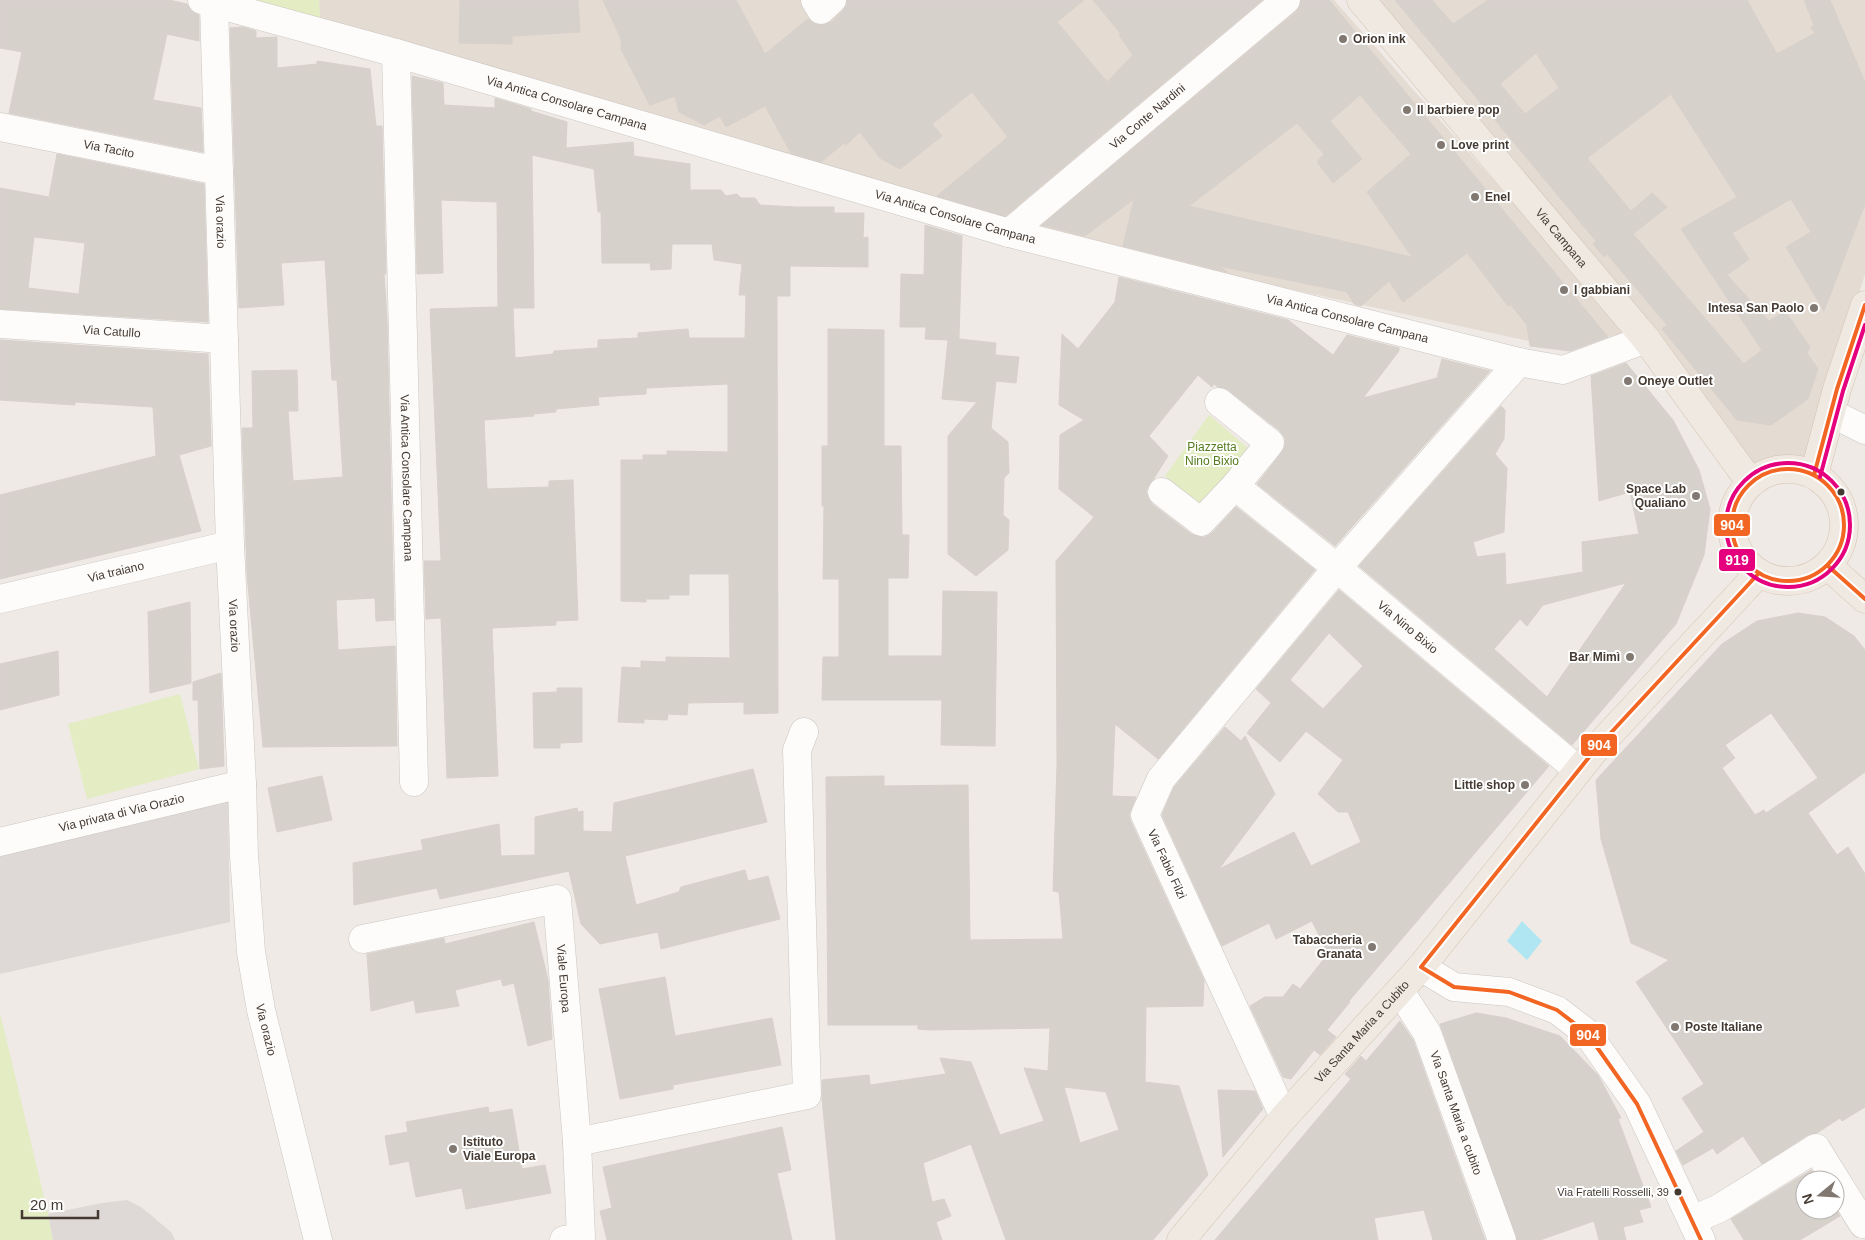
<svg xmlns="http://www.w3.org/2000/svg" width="1865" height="1240" font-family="Helvetica,sans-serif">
<rect width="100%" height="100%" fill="#efeae5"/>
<g fill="#e4dbd2">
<path d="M319 0H1334L1628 333 1556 347 1022 231 320 18Z"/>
<path d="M1375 0H1865V274L1808 460 1777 461 1756 470Z"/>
</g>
<g fill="#e3ecc2">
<path d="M246 0H319L320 18Z"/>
<path d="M1209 415 1249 449 1203 506 1165 476Z"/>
<path d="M180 694 199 769 87 799 68 724Z"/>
<path d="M0 1013 48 1214 53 1240H0Z"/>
</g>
<g fill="#ded9d6">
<path d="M228 801 230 922 0 974V855Z"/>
<path d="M127 1200 141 1207 153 1217 172 1233 175 1240H53L48 1214 102 1203Z"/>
</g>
<path fill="#b0e5f2" d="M1522 921 1542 941 1527 960 1507 941Z"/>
<g fill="#d7d1cc" stroke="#d7d0cb" fill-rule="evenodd">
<path d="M0 0H169L187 4 191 11 199 15V41L167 34 153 100 201 108 203 152 9 113 22 52 0 48Z"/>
<path d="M460 0H578L580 32 512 36V44L459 43Z"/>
<path d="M603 0H736L765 54 808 19 815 24 823 25 832 22 843 11 847 5V0H1084L1057 22 1107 82 1133 55 1119 35 1121 34 1093 0H1262L1005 216 937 196 1008 137 972 92 932 124 942 136 900 169 880 158 860 132 846 145 844 143 821 162 791 153 765 106 726 127 720 116 704 125 679 112 675 96 650 105 621 49V39Z"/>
<path d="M1301 0H1329L1608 337 1570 351 1530 346 1527 325 1510 304 1508 306 1472 259V256L1471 258 1467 253 1403 302 1389 281 1361 306 1354 304 1347 292 1219 266 1227 272 1123 246 1134 199 1085 236 1042 225 1296 12 1300 6ZM1360 95 1411 154 1367 192 1412 257 1189 206 1297 123 1324 154 1317 162 1333 183 1362 159 1330 121Z"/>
<path d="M1395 0H1432L1453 24 1488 0H1747L1777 54 1815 33 1811 27 1814 25 1804 0H1830L1865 82V204L1824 311 1786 247 1811 232 1791 199 1732 233 1749 259 1727 275 1769 321 1785 311 1810 347 1807 353 1818 369 1808 399 1771 425 1737 420 1662 329 1667 325 1607 254 1604 257 1593 244 1596 241ZM1536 53 1559 88 1525 114 1500 84ZM1671 94 1737 197 1681 229 1762 350 1744 364 1633 234 1667 207 1652 193 1631 211 1587 158Z"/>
<path d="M243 27 256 31V38L277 37V68L317 64V61L370 69 376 126H382L386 274H384L387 319 394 620 376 621 375 598 336 600 338 650 395 646 397 746 263 747 247 574 242 428H253L252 371 297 370 298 411H288L293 481 343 477 337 380H332L325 260 281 263 284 305 239 308 230 28Z"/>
<path d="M412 76 443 83 444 105 495 108V98L531 109V111L567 122 566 148 633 142 634 156 690 164V190H721L726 196 737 194 741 198H755L760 205 796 207H834V213H864L863 238 868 237V267L790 266V296H777L778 713 744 714V702L688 703 687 715 668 714 667 720 644 719V723L618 722 622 667 641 668V661L666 662V657L730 658 729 574H689V595H669V599H646V602L621 601V460H643V455H667V451L728 452V384L646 388V394L598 397 599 405 556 409V412L533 414 534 416 484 420 487 489 549 487V481L573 480 578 620 556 621V625L492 628 498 776 447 778 441 618 426 619 424 561H441L430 309 498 307 497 202 441 200 443 273 417 274ZM532 155 594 169 598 212H601L602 263H650L651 270 671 269 672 244H712L714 260 742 264 739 295H746L745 338H689L688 329 638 333V338L598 340V348L554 351 553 354 515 358 513 308H534Z"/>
<path d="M57 154 204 184 208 322 0 309V188L49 197ZM34 237 85 243 79 294 28 288Z"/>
<path d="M925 225 962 236 959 339 996 343 995 355 1019 357 1016 383 996 381 991 428 1008 442 1009 473 1004 478 1003 515 1009 520 1008 550 976 576 948 554V436L977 402 942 399 948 340 925 339 926 327H900L901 274 924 275Z"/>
<path d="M1119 277 1288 320 1333 355 1347 335 1399 348V351L1363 398 1437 378 1442 359 1490 371 1335 546 1257 484 1282 452 1285 445V438L1280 431 1228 390 1218 387 1214 384 1212 387 1198 375 1149 436 1168 456 1146 491 1148 498 1152 504 1191 534 1199 537H1206L1212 533 1236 507 1315 570 1158 759 1115 724 1112 796 1136 797 1129 815 1131 822 1204 980 1203 1006 1146 1007 1145 1082 1179 1086 1208 1175 1153 1240H1006L971 1144 923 1163 932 1202 944 1199 951 1216 936 1222 942 1240H836L822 1099V1080L869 1075 870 1085 946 1074 940 1058 971 1062 1000 1135 1044 1121 1024 1068 1048 1071 1050 1028 930 1030 918 1029V1025H828L826 777 884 776V786L968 785 970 940 1063 939 1059 892 1053 891 1057 765 1056 561 1094 517 1059 489 1060 435 1084 420 1059 405 1062 334 1078 349 1115 302ZM1064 1087 1106 1092 1119 1130 1080 1143Z"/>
<path d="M828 329 884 330V446H901L902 535H909L908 578H888V656H942L943 591 997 592 995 746 941 745 942 700H822L823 657H839V579H823L824 506H822V446H828Z"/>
<path d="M0 340 208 354 211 446 179 455 201 531 0 579V495L156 456 153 407 75 402V405L0 400Z"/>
<path d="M1626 363 1673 420 1699 470 1710 509 1704 555 1676 624 1572 745 1359 566 1501 406 1505 410 1504 439 1495 454 1507 468 1504 532 1473 542 1477 557 1505 553 1506 585 1583 572 1582 542 1639 534 1630 492 1599 501 1591 376ZM1626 583 1547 697 1494 649 1520 619 1527 626 1543 605Z"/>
<path d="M1339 590 1549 766 1349 1001 1350 1002 1327 1030 1336 1037 1320 1055 1314 1050 1291 1079 1283 1077 1250 1006 1265 997H1283L1293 984 1300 989 1328 954 1312 921 1276 939 1269 923 1222 946 1162 815 1174 787 1225 727 1241 741 1245 736 1275 794 1219 869 1294 832 1311 866 1361 842 1348 812H1338L1318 794 1343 760 1306 731 1280 762 1247 733 1271 703 1256 689ZM1329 633 1363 666 1323 709 1290 680Z"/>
<path d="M190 602 191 683 150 693 148 612Z"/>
<path d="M1798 613 1825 617 1854 636 1865 650V772L1808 813 1837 855 1848 847 1865 874V1107L1842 1121 1840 1118 1817 1133 1808 1135 1762 1164 1743 1136 1717 1154 1713 1148 1683 1165 1676 1151 1704 1132 1682 1098 1704 1084 1636 982 1669 960 1631 943 1601 839 1596 780 1722 644 1757 621ZM1771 713 1818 778 1766 813 1764 810 1755 815 1722 768 1735 758 1725 745Z"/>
<path d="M58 651 59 695 0 710V664Z"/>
<path d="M221 673 224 766 200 769 198 700H193V682Z"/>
<path d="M557 688H582V742L560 743V748H534L533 693 557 692Z"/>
<path d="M753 769 767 822 625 856 636 905 679 892 681 887 745 870 748 881 768 876 780 919 661 949 658 932 600 944 581 924 569 871 440 899 437 888 354 905 353 863 423 850 421 840 499 824 501 856 535 855V817L577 808 578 812 583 811V831L612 832 614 803Z"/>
<path d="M322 776 332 820 277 832 268 788Z"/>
<path d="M534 922 548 980 552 1039 528 1046 514 983 503 986 501 979 455 990 459 1006 416 1013 414 1000 371 1011 367 954 444 938 445 944Z"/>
<path d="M665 977 675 1036 772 1018 781 1065 673 1085V1089L620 1099 599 989Z"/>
<path d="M1476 1013 1506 1018 1560 1036 1598 1075 1621 1118 1618 1119 1651 1207 1639 1210 1643 1222 1623 1227 1626 1240H1599L1594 1221 1540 1240H1517L1440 1024Z"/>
<path d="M1400 1021 1413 1040 1485 1240H1433L1424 1210 1374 1218 1378 1240H1215L1351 1079 1345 1074 1361 1056 1366 1061Z"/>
<path d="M1218 1090 1255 1091 1263 1109 1223 1157Z"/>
<path d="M488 1107 489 1113 512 1109 522 1169 545 1165 551 1193 466 1209 462 1188 416 1197 409 1161 390 1165 385 1136 408 1132 406 1122Z"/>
<path d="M782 1127 791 1170 777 1173 792 1240H607L600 1211 612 1208 603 1167Z"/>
<path d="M1811 1170 1817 1180H1805V1210H1835V1208L1840 1216 1800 1240H1744L1731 1219Z"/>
</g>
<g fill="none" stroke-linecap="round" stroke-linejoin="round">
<defs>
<g id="minor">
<path id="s1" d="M202 0 396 53 1009 233 1519 362 1563 370 1646 339"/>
<path d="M815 0 821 10 832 0"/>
<path id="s2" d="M214 4 230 545 242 784 244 855 251 952 261 1010 318 1240"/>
<path id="s3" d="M396 53 414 782"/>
<path id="s4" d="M0 127 219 171"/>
<path id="s5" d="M1009 233 1286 0"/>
<path id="s6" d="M0 324 224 339"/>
<path id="s7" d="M1219 402 1270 443 1235 486 1337 568 1578 770"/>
<path d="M1831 413 1865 430"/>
<path d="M1162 492 1201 522 1235 486"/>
<path id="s8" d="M0 599 230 545"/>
<path id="s9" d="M0 842 242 784"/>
<path id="s10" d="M363 939 557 899 577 1142 581 1237 564 1240"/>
<path d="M1421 967 1454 987 1509 992 1557 1010 1587 1033 1637 1104 1701 1240"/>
<path id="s11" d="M1400 991 1427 1033 1502 1240"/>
<path d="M1284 1117 1145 815 1161 779 1337 568 1519 362"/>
<path d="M577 1142 807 1095 797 750 804 732"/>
<path d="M1692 1220 1718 1209 1816 1148 1863 1224"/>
</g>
<g id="major">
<path id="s12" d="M1361 0 1646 339 1751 483"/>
<circle cx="1788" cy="525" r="56"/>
<path d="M1814 475 1837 389 1865 305"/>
<path d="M1828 566 1865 599"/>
<path id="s13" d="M1181 1240 1284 1117 1421 967 1594 751 1759 573"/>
</g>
</defs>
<use href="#minor" stroke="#cbc6c1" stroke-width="29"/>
<use href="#major" stroke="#d4c2b1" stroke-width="29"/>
<use href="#minor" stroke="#fdfcfb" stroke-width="28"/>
<use href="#major" stroke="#f0e9e2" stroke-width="28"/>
<defs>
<g id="bus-1">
<circle cx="1788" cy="525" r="56"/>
<path d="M1814 475 1837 389 1865 305"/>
<path d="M1828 566 1865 599"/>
<path d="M1701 1240 1637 1104 1587 1033 1557 1010 1509 992 1454 987 1421 967 1594 751 1759 573"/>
</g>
<g id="bus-2">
<circle cx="1788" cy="525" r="62"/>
<path d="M1820 477 1843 391 1865 325"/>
</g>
</defs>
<use href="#bus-1" stroke="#fff" stroke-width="8"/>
<use href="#bus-2" stroke="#fff" stroke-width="8"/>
<use href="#bus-1" stroke="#f26522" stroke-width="4"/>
<use href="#bus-2" stroke="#e5007d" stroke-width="4"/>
</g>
<g fill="#807871" stroke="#fff" stroke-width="2">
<circle cx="1343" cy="39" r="5"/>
<circle cx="1407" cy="110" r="5"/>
<circle cx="1441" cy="145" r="5"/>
<circle cx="1475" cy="197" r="5"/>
<circle cx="1564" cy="290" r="5"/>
<circle cx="1814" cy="308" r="5"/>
<circle cx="1628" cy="381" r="5"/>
<circle cx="1696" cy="496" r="5"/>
<circle cx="1630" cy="657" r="5"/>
<circle cx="1525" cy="785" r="5"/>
<circle cx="1372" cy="947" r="5"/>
<circle cx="1675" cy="1027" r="5"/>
<circle cx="453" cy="1149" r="5"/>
</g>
<g fill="#453a32" stroke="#fff" stroke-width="2">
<circle cx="1841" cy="492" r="4.5"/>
<circle cx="1678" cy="1192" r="4.5"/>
</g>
<g text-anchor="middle" stroke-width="4" stroke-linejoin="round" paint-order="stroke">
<g font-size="11" fill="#453a32" stroke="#fff" text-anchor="end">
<text x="1669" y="1196">Via Fratelli Rosselli, 39</text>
</g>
<g font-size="12" font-weight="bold" fill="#453a32" stroke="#fff" text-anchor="start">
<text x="1353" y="43">Orion ink</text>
<text x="1417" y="114">Il barbiere pop</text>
<text x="1451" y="149">Love print</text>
<text x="1485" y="201">Enel</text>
<text x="1574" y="294">I gabbiani</text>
<text x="1804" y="312" text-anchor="end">Intesa San Paolo</text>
<text x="1638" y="385">Oneye Outlet</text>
<text x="1686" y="493" text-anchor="end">Space Lab<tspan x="1686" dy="14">Qualiano</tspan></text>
<text x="1620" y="661" text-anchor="end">Bar Mimì</text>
<text x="1515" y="789" text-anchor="end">Little shop</text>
<text x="1362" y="944" text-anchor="end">Tabaccheria<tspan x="1362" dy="14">Granata</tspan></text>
<text x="1685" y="1031">Poste Italiane</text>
<text x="463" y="1146">Istituto<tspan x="463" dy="14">Viale Europa</tspan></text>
</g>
<g font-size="12" fill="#453a32" stroke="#fff">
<text dy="4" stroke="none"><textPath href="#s1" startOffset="379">Via Antica Consolare Campana</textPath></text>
<text dy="4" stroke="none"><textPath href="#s5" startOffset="181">Via Conte Nardini</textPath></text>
<text dy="4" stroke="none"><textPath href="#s4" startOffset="111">Via Tacito</textPath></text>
<text dy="4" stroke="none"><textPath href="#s1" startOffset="784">Via Antica Consolare Campana</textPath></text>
<text dy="4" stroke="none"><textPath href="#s2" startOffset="218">Via orazio</textPath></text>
<text dy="4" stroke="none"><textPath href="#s12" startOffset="311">Via Campana</textPath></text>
<text dy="4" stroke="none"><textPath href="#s1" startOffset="1189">Via Antica Consolare Campana</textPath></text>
<text dy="4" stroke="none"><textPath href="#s6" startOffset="112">Via Catullo</textPath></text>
<text dy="4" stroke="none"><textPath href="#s3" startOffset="425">Via Antica Consolare Campana</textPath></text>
<text dy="4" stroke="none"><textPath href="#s8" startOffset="119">Via traiano</textPath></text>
<text dy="4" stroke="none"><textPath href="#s2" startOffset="622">Via orazio</textPath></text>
<text dy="4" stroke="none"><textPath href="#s7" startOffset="344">Via Nino Bixio</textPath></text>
<text dy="4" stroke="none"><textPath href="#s9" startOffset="125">Via privata di Via Orazio</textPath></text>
<text transform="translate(1167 864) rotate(65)" y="4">Via Fabio Filzi</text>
<text dy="4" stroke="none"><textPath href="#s10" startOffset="278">Viale Europa</textPath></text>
<text dy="4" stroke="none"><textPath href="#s2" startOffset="1028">Via orazio</textPath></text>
<text dy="4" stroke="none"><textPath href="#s13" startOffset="276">Via Santa Maria a Cubito</textPath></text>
<text dy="4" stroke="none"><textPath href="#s11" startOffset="135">Via Santa Maria a cubito</textPath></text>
</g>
<g font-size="12" fill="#557c1f" stroke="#fff">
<text x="1212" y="451">Piazzetta<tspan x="1212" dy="14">Nino Bixio</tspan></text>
</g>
</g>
<g stroke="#fff" stroke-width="2">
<rect x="1713" y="513" width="38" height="24" rx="5" fill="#f26522"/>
<rect x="1718" y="548" width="38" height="24" rx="5" fill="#e5007d"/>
<rect x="1580" y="733" width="38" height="24" rx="5" fill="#f26522"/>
<rect x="1569" y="1023" width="38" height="24" rx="5" fill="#f26522"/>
</g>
<g font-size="14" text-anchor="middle" font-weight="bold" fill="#fff">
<text x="1732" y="530">904</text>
<text x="1737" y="565">919</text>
<text x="1599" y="750">904</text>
<text x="1588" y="1040">904</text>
</g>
<g transform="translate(1820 1195) rotate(252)"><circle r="24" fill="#ffffff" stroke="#b5b0ad"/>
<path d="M0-4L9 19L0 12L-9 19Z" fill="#807871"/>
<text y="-8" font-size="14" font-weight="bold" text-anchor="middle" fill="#453a32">N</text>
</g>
<path d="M22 1210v8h76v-8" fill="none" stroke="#453a32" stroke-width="2.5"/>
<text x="30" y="1210" font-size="15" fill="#453a32" stroke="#ffffff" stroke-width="4" paint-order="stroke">20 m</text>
</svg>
